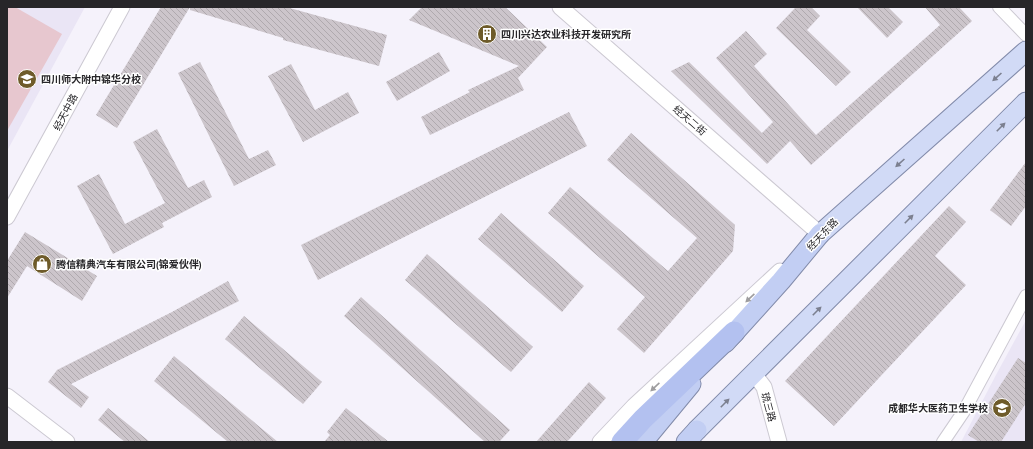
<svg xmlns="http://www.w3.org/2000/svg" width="1033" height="449" font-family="'PT Sans Narrow','Noto Sans SC',sans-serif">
<defs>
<pattern id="building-back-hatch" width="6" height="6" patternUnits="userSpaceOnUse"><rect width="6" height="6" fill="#ccc5cb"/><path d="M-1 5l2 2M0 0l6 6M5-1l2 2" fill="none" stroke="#afa9ae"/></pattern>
</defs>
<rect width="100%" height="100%" fill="#f5f2fb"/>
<g fill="#eae5f5">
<path d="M7 7H85L7 151Z"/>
<path d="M1026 320V442H961L997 373Z"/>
</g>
<path fill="#e7c7cf" d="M7 7H15L62 34 7 131Z"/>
<g fill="url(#building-back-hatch)">
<path d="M161 7H190L117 128 96 115Z"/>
<path d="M190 7H286L387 35 379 66 283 40V38L190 10Z"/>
<path d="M422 7H505L547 47 518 78 524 90 430 135 421 117 470 92 468 90 519 66 409 20Z"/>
<path d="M796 7H811L820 16 807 30 851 72 836 86 776 28Z"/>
<path d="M857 7H888L903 22 887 38Z"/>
<path d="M925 7H959L972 21 811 165 790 141 767 164 671 71 689 62 762 133 773 122 716 58 746 31 767 54 754 66 816 135 940 25Z"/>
<path d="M439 52 450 71 397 101 386 82Z"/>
<path d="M200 62 249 159 268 150 276 165 234 186 178 73Z"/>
<path d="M291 64 315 110 348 92 359 113 303 142 268 76Z"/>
<path d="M569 112 587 146 318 280 301 245Z"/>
<path d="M157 129 188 188 204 180 212 197 162 223 164 227 113 254 77 186 99 174 125 224 165 203 133 142Z"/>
<path d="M631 133 735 225 733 251 644 353 617 329 645 297 548 213 570 187 668 271 697 238 607 160Z"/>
<path d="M1026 162V206L1011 226 990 210Z"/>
<path d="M949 206 966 222 935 256 966 285 834 426 785 381Z"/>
<path d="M501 213 584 286 562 312 478 239Z"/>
<path d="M25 232 97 276 82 301 27 266 7 298V261Z"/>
<path d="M427 254 533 347 511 372 405 280Z"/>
<path d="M228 281 239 301 71 384 89 397 81 408 48 382 57 370 172 312Z"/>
<path d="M361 297 510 430 499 442H485L344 316Z"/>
<path d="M244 316 322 382 303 404 225 339Z"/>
<path d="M174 356 278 442H228L154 381Z"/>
<path d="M1018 358 1026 363V403L1001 442H979L968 435Z"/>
<path d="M589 382 606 398 567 442H536Z"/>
<path d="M108 408 150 442H125L98 420Z"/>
<path d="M346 408 389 442H324L330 435 327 432Z"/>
</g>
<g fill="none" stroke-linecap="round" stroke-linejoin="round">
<defs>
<g id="minor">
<path d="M999 7 1026 35"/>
<path d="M943 442 964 411 1026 296"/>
</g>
<g id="tertiary">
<path d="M560 7 820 234 812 241"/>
<path d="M7 217 122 7"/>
<path d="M754 374 764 387 779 442"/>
<path d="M7 396 67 442"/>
<path d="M600 442 634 406 780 271"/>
</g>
<g id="primary">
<path d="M820 234 1026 51"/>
<path d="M697 430 1026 102"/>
</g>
<g id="trunk">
<path d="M725 343 781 281 820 234"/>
<path d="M643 442 691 384"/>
<path d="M686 442 697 430"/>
</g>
<path id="motorway" d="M622 442 643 419 734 332"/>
</defs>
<use href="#minor" stroke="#ccc9d2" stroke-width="14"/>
<use href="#tertiary" stroke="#ccc9d2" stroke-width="17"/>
<use href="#primary" stroke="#828baa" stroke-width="21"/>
<use href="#trunk" stroke="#828baa" stroke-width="21"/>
<use href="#motorway" stroke="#828baa" stroke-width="23"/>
<use href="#minor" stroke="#fff" stroke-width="12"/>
<use href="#tertiary" stroke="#fff" stroke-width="15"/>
<use href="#primary" stroke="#d1daf6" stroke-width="19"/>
<use href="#trunk" stroke="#c2cef3" stroke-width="19"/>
<use href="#motorway" stroke="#b3c1f0" stroke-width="21"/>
</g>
<defs><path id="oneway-solid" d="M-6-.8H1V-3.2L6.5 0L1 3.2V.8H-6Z"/></defs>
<g fill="#7c8090">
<use href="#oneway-solid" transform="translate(997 77) rotate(138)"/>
<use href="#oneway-solid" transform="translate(1001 127) rotate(-45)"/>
<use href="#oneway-solid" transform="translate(900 163) rotate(138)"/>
<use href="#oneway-solid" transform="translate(909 219) rotate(-45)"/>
<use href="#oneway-solid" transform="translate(817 311) rotate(-45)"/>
<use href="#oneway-solid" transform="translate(725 403) rotate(-45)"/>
</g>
<g fill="#9e9d9f">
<use href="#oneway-solid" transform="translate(750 298) rotate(137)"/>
<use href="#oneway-solid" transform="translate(655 387) rotate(137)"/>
</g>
<defs>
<symbol id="building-disc" viewBox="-11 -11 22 22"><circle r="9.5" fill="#6e5b2a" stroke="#fff"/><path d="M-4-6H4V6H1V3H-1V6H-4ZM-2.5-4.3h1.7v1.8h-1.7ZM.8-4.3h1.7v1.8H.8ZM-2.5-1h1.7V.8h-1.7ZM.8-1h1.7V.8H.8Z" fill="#fff"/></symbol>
<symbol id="school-disc" viewBox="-11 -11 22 22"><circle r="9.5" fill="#6e5b2a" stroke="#fff"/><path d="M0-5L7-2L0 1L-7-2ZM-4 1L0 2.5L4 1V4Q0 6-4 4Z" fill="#fff"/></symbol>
<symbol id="shop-disc" viewBox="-11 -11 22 22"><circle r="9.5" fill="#6e5b2a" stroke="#fff"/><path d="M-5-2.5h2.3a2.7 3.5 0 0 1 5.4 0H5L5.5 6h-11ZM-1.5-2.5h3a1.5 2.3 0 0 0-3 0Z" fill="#fff"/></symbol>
<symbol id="university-disc" viewBox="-11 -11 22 22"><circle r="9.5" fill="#6e5b2a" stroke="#fff"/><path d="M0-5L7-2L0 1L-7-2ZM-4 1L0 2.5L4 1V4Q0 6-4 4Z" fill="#fff"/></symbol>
</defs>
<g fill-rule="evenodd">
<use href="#building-disc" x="476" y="23" width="22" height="22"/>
<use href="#school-disc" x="16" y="68" width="22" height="22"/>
<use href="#shop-disc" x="31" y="253" width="22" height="22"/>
<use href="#university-disc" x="991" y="397" width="22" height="22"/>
</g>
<g text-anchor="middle" stroke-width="3" stroke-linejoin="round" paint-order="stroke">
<g font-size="10" font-weight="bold" fill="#272629" stroke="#fff" text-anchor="start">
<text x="501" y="38">四川兴达农业科技开发研究所</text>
<text x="41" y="83">四川师大附中锦华分校</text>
<text x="56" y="268">腾信精典汽车有限公司(锦爱伙伴)</text>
<text x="988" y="412" text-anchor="end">成都华大医药卫生学校</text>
</g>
<g font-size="10" fill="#272629" stroke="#fff">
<text transform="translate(65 112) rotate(-62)" y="4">经天中路</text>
<text transform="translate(690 120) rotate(41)" y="4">经天二街</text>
<text transform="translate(822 234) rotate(-46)" y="4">经天东路</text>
<text transform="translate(769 407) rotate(75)" y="4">琉三路</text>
</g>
</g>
<rect width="1033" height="449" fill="none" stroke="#272629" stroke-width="16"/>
</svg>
